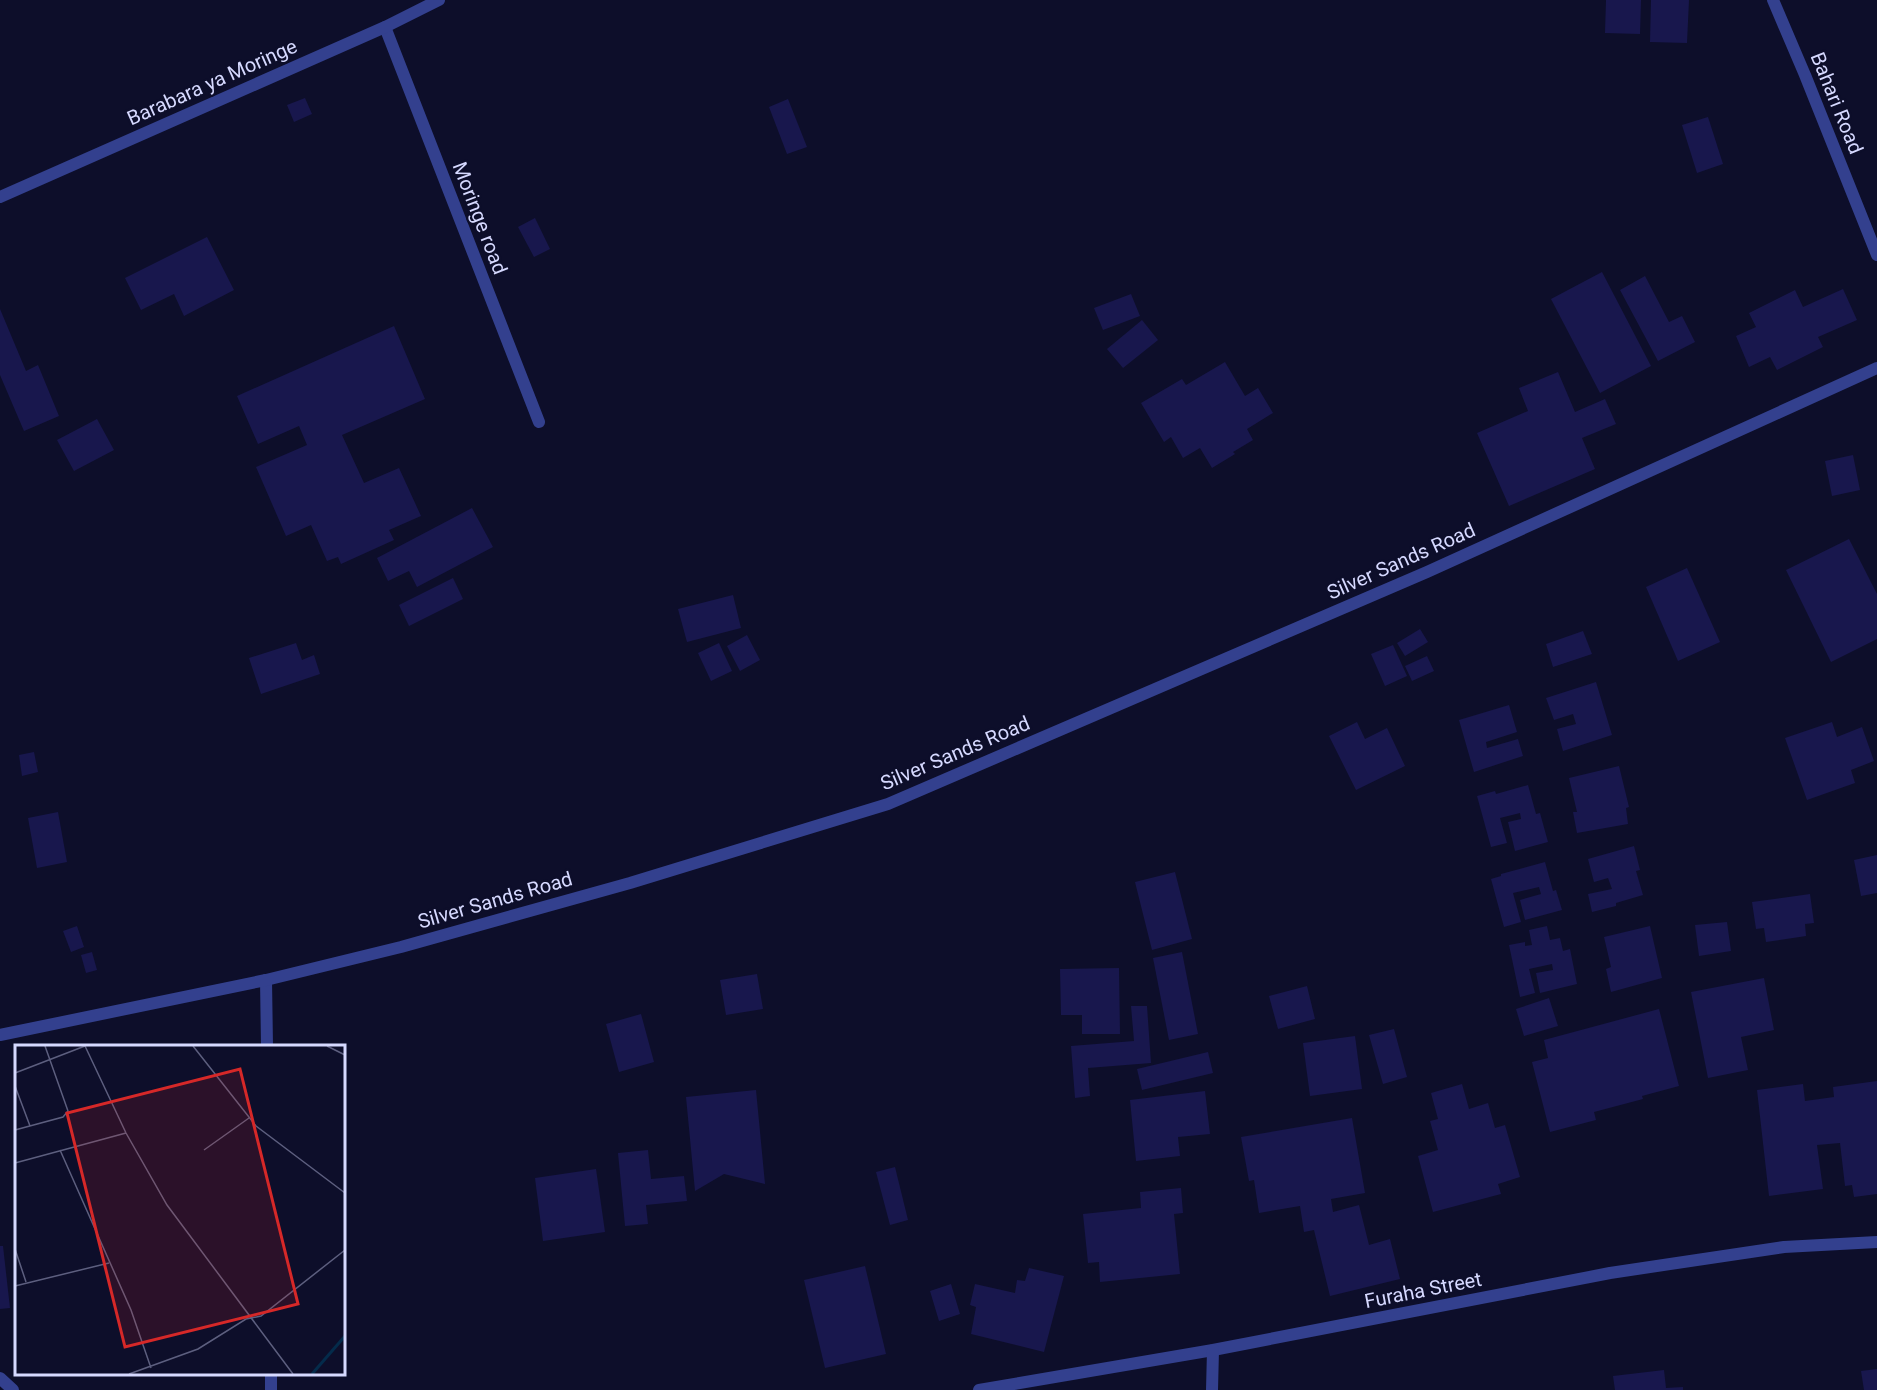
<svg xmlns="http://www.w3.org/2000/svg" width="1877" height="1390" font-family="Roboto,sans-serif">
<rect width="100%" height="100%" fill="#0d0e2a"/>
<g fill="#18174d">
<path d="M1606 0H1641L1640 34 1605 33Z"/>
<path d="M1651 0H1689L1687 43 1650 42Z"/>
<path d="M305 98 312 114 294 122 287 105Z"/>
<path d="M788 99 807 147 787 154 769 107Z"/>
<path d="M1708 117 1723 164 1697 173 1682 125Z"/>
<path d="M535 218 550 249 534 257 518 227Z"/>
<path d="M207 237 234 290 184 316 174 294 141 310 125 278Z"/>
<path d="M1602 272 1651 366 1600 393 1551 299Z"/>
<path d="M1645 276 1669 322 1682 316 1695 342 1658 361 1620 290Z"/>
<path d="M1843 289 1857 320 1818 337 1823 347 1777 370 1770 357 1749 367 1736 336 1756 327 1749 313 1795 290 1803 307Z"/>
<path d="M1131 294 1140 316 1103 330 1094 308Z"/>
<path d="M0 309 26 371 38 365 59 416 24 431 0 375Z"/>
<path d="M1142 320 1158 340 1123 368 1107 349Z"/>
<path d="M394 326 425 399 342 435 364 483 399 468 421 516 389 530 394 540 341 564 338 557 327 561 311 525 286 536 256 467 307 445 299 426 258 444 237 396Z"/>
<path d="M1225 362 1245 396 1258 388 1273 413 1247 429 1253 440 1233 452 1235 454 1212 468 1200 448 1183 458 1171 437 1164 442 1141 403 1182 379 1186 385Z"/>
<path d="M1558 372 1575 412 1605 399 1616 424 1582 438 1595 469 1509 506 1477 433 1528 411 1519 388Z"/>
<path d="M97 419 114 450 74 471 57 440Z"/>
<path d="M1853 455 1860 490 1832 496 1825 461Z"/>
<path d="M472 508 493 547 417 587 409 571 388 581 377 558Z"/>
<path d="M1849 539 1877 594V639L1831 662 1786 570Z"/>
<path d="M1687 568 1720 642 1678 661 1646 587Z"/>
<path d="M453 578 463 599 409 626 399 605Z"/>
<path d="M733 595 741 628 687 642 678 609Z"/>
<path d="M1420 629 1428 642 1405 656 1397 643Z"/>
<path d="M1583 631 1592 654 1553 667 1546 644Z"/>
<path d="M747 635 760 660 740 671 727 646Z"/>
<path d="M296 643 302 660 314 655 320 674 261 694 249 658Z"/>
<path d="M719 643 732 671 711 681 698 653Z"/>
<path d="M1393 645 1407 676 1385 686 1371 654Z"/>
<path d="M1427 656 1434 671 1412 681 1405 666Z"/>
<path d="M1596 682 1612 735 1563 751 1557 729 1576 724 1573 714 1554 720 1546 698Z"/>
<path d="M1509 705 1517 732 1486 742 1487 748 1518 739 1523 756 1474 772 1459 720Z"/>
<path d="M1357 722 1365 739 1387 728 1405 766 1356 790 1329 736Z"/>
<path d="M1832 722 1837 737 1862 727 1874 761 1851 770 1855 783 1807 800 1785 738Z"/>
<path d="M34 752 38 772 22 776 19 755Z"/>
<path d="M1619 766 1629 807 1626 808 1628 824 1577 833 1573 812H1577L1569 778Z"/>
<path d="M1528 785 1536 814 1540 813 1548 842 1515 851 1508 822 1521 819 1520 813 1500 818 1507 843 1491 847 1477 796 1495 791 1496 794Z"/>
<path d="M58 812 67 862 37 868 28 818Z"/>
<path d="M1634 846 1640 870 1636 871 1643 895 1616 903V906L1592 912 1588 894 1612 889 1608 878 1594 882 1588 859Z"/>
<path d="M1877 855V893L1861 896 1854 860Z"/>
<path d="M1545 862 1553 891 1556 890 1562 910 1525 920 1520 900 1541 894 1539 887 1513 893 1521 922 1504 927 1491 879 1501 876V874Z"/>
<path d="M1175 872 1192 939 1152 950 1135 882Z"/>
<path d="M1810 894 1814 923 1805 924 1806 936 1766 942 1764 928 1756 929 1752 902Z"/>
<path d="M1727 922 1731 951 1699 956 1695 925Z"/>
<path d="M77 926 84 947 71 952 63 931Z"/>
<path d="M1547 926 1550 940 1560 938 1563 951 1570 949 1577 984 1540 993 1536 973 1553 970 1552 964 1529 969 1535 993 1520 997 1509 945 1525 942V946L1532 945 1529 930Z"/>
<path d="M1650 926 1662 978 1611 992 1606 969 1611 967 1604 937Z"/>
<path d="M92 952 97 970 86 973 81 955Z"/>
<path d="M1182 952 1198 1034 1169 1040 1153 958Z"/>
<path d="M1119 968 1120 1034H1082V1015H1061L1060 969Z"/>
<path d="M757 974 763 1009 726 1015 720 980Z"/>
<path d="M1764 978 1774 1030 1741 1037 1748 1070 1708 1078 1691 992Z"/>
<path d="M1307 986 1315 1019 1278 1029 1269 996Z"/>
<path d="M1549 998 1558 1026 1524 1036 1516 1009Z"/>
<path d="M1131 1006H1147L1151 1063 1088 1068 1090 1096 1075 1098 1071 1046 1134 1041Z"/>
<path d="M1659 1009 1679 1086 1642 1096 1643 1099 1594 1112 1596 1120 1550 1132 1532 1062 1548 1058 1544 1040Z"/>
<path d="M641 1014 654 1062 619 1072 606 1024Z"/>
<path d="M1394 1029 1407 1077 1383 1084 1369 1035Z"/>
<path d="M1355 1036 1362 1089 1310 1096 1303 1043Z"/>
<path d="M1208 1052 1213 1073 1142 1090 1137 1069Z"/>
<path d="M1877 1081V1194L1854 1197 1852 1185 1845 1186 1840 1143 1817 1145 1823 1189 1769 1196 1757 1090 1803 1084 1805 1101 1834 1097 1833 1087Z"/>
<path d="M1462 1084 1469 1109 1488 1103 1495 1128 1505 1125 1520 1177 1498 1184 1501 1194 1433 1212 1418 1156 1438 1150 1430 1121 1438 1119 1431 1093Z"/>
<path d="M756 1090 765 1184 724 1174 695 1191 686 1097Z"/>
<path d="M1205 1091 1210 1134 1178 1137 1180 1156 1136 1161 1130 1100Z"/>
<path d="M1352 1118 1365 1193 1331 1199 1333 1212 1359 1205 1369 1245 1390 1239 1400 1279 1330 1296 1314 1230 1304 1232 1300 1206 1259 1213 1254 1180 1249 1181 1241 1137Z"/>
<path d="M648 1150 651 1179 684 1176 687 1201 646 1205 648 1224 625 1226 618 1153Z"/>
<path d="M895 1167 908 1220 890 1225 876 1172Z"/>
<path d="M596 1169 605 1232 543 1241 535 1178Z"/>
<path d="M1181 1188 1183 1213 1174 1214 1180 1274 1100 1282 1099 1262 1088 1263 1083 1214 1141 1208 1140 1192Z"/>
<path d="M0 1246H3L10 1308 0 1309Z"/>
<path d="M865 1266 886 1354 825 1368 804 1280Z"/>
<path d="M1029 1268 1064 1276 1044 1352 971 1334 976 1307 970 1305 975 1284 1015 1293 1017 1280 1025 1281Z"/>
<path d="M951 1284 960 1314 939 1321 930 1291Z"/>
<path d="M1877 1369V1390H1864L1861 1371Z"/>
<path d="M1664 1370 1666 1388 1683 1387V1390H1615L1613 1376Z"/>
</g>
<g fill="none" stroke-linecap="round" stroke-linejoin="round">
<g stroke="#33408e" stroke-width="12">
<path d="M1773 0 1805 75 1877 255"/>
<path d="M385 27 539 422"/>
<path d="M0 197 385 27 439 0"/>
<path d="M266 980 267 1046"/>
<path d="M271 1374V1390"/>
<path d="M0 1378 13 1390"/>
<path d="M979 1390 1213 1350 1610 1273 1784 1247 1877 1242"/>
<path d="M1212 1390 1213 1350"/>
</g>
<path stroke="#33408e" stroke-width="12" d="M0 1035 266 980 401 947 630 883 888 804 1427 572 1877 368"/>
</g>
<g text-anchor="middle" stroke-width="4.5" stroke-linejoin="round" paint-order="stroke">
<g font-size="20" fill="#d6d9ff" stroke="#0d0e2a">
<text transform="translate(212 82) rotate(-24)" y="7">Barabara ya Moringe</text>
<text transform="translate(1837 103) rotate(68)" y="7">Bahari Road</text>
<text transform="translate(480 218) rotate(69)" y="7">Moringe road</text>
<text transform="translate(1401 561) rotate(-24)" y="7">Silver Sands Road</text>
<text transform="translate(955 753) rotate(-23)" y="7">Silver Sands Road</text>
<text transform="translate(495 900) rotate(-16)" y="7">Silver Sands Road</text>
<text transform="translate(1423 1290) rotate(-11)" y="7">Furaha Street</text>
</g>
</g>
<g transform="translate(15 1045)">
<rect width="330" height="330" fill="#0d0e2a"/>
<path fill="none" stroke="#042b4b" stroke-width="3" d="M297 329 330 291"/>
<path fill="none" stroke="#5d5f7f" stroke-width="1.5" d="M70 1 111 88 152 160 278 329M178 1 241 81 330 148M312 1 330 10M0 28 70 1M0 41 15 81M0 85 48 72 53 66 30 1M45 105 116 265 136 323M189 105 234 73M0 118 111 88M0 204 11 237M0 241 94 218M114 329 183 304 231 274 246 271 330 205"/>
<path fill="#d62828" fill-opacity="0.15" stroke="#d62828" stroke-width="3" d="M225 24 283 259 110 302 52 68Z"/>
<rect width="330" height="330" fill="none" stroke="#d6d9ff" stroke-width="3"/>
</g>
</svg>
